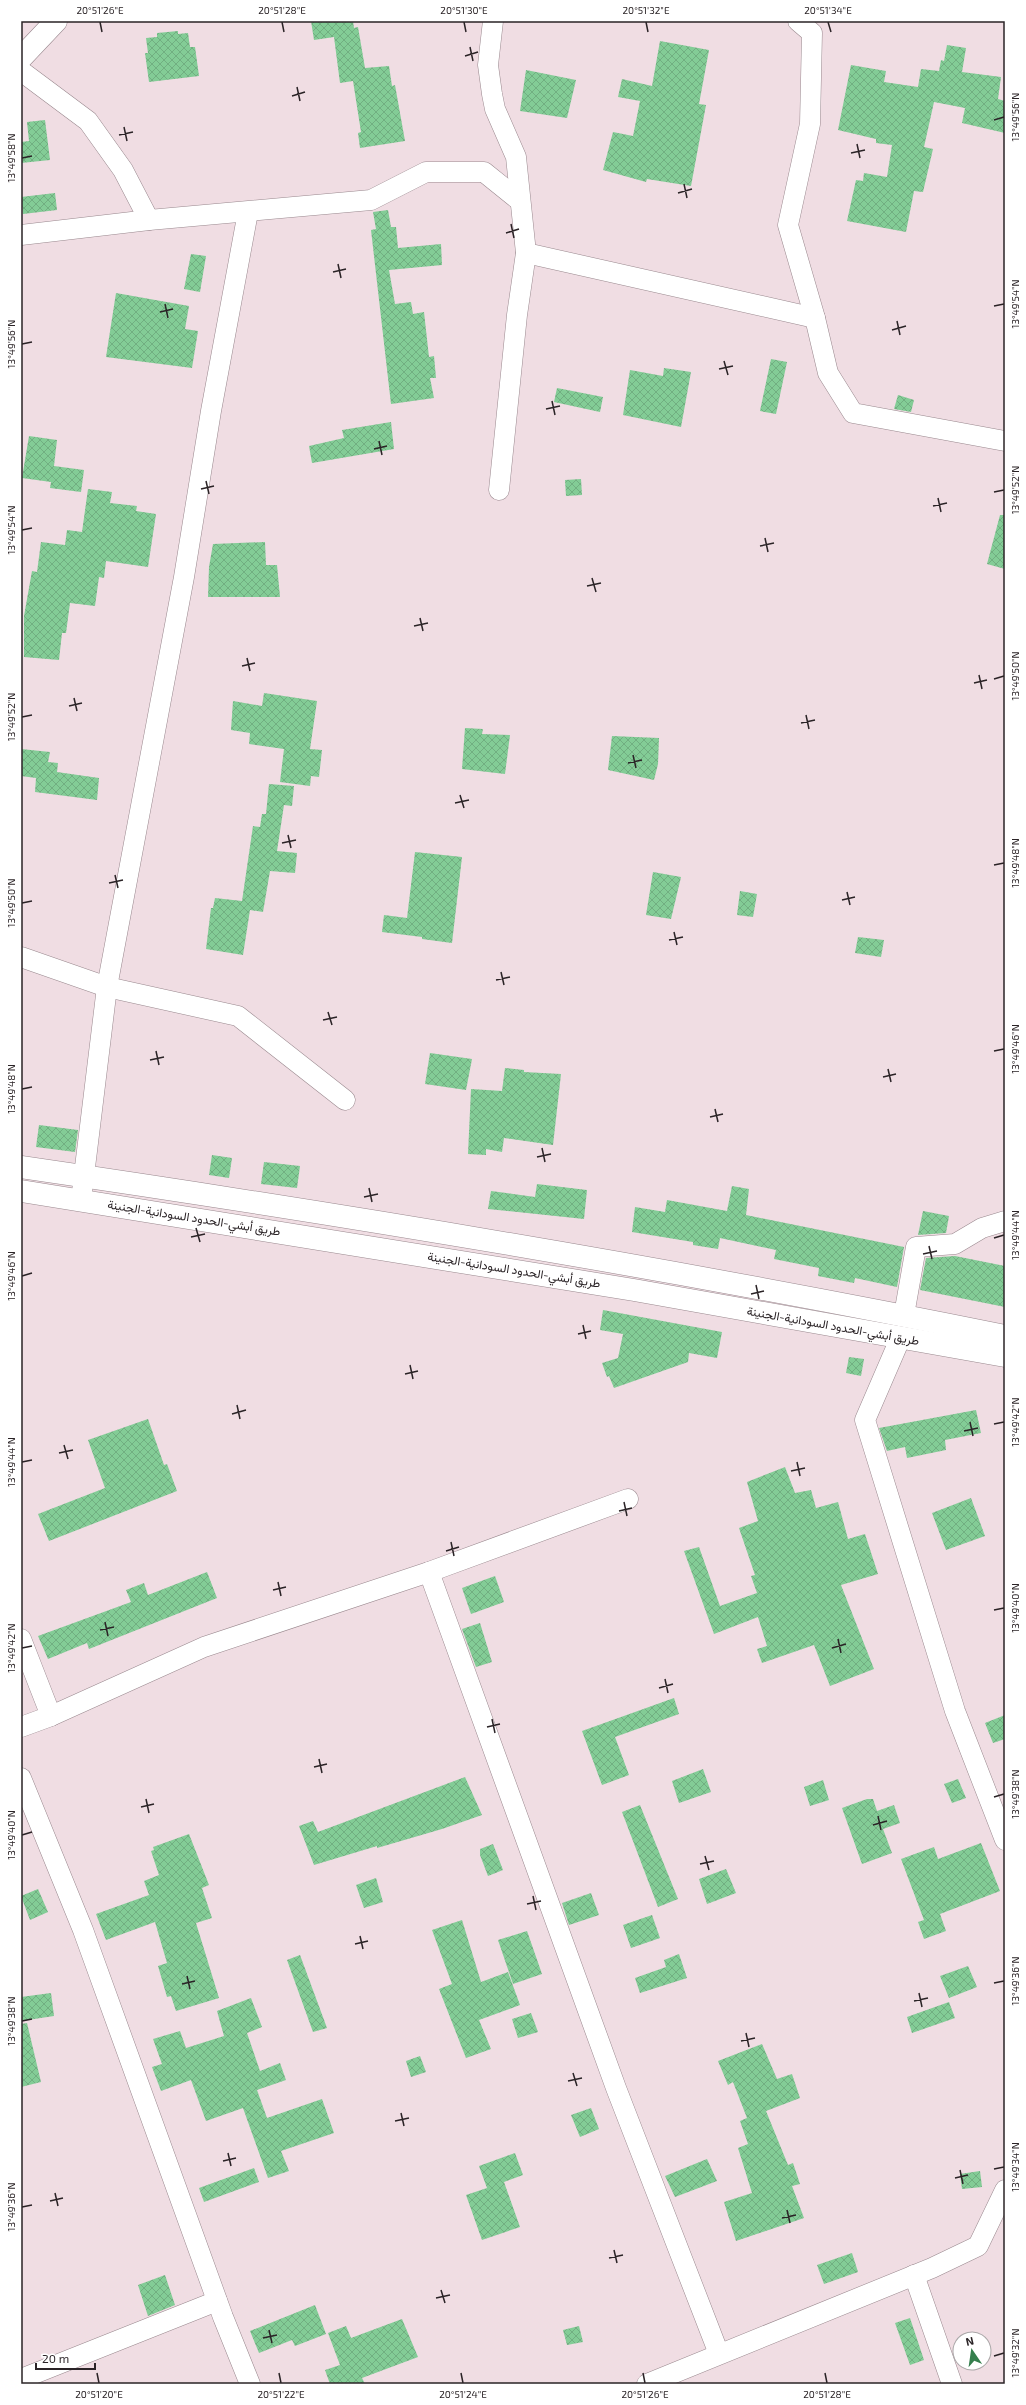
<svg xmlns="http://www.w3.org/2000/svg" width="1026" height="2405" font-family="'Exo 2',Vazirmatn,sans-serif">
<defs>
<pattern id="building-cross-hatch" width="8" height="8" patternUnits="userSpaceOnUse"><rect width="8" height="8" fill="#83cc96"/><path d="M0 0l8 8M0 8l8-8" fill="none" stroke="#71af81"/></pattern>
</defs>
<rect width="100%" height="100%" fill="#f0dde3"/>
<g fill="url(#building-cross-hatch)">
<path d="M311 21H353L354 28 358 27 365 68 389 66 392 86 395 85 405 141 360 148 358 133 361 132 353 81 340 83 334 37 314 40Z"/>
<path d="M178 31V34L188 33 190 47H195L199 76 149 82 145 53H148L146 38 157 37V33Z"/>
<path d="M660 41 709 50 699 104 706 105 691 186 647 179 646 182 603 170 613 132 633 136 640 101 618 97 622 79 652 86Z"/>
<path d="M947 45 966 48 962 72 1001 77 998 99 1005 101V133L962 123 965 108 934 102 924 147 933 149 923 192 914 191 906 232 847 221 856 180 863 181 864 173 887 177 892 145 876 143V139L838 130 851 65 886 71 884 82 918 87 921 69 939 71 941 60 944 61Z"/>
<path d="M526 70 576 80 567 118 520 111Z"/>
<path d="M45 120 50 160 21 163V142L29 141 27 122Z"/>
<path d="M55 193 57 210 23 214 21 197Z"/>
<path d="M388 210 391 227H396L398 248 441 244 442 265 389 270 395 304 411 302 413 314 424 312 429 357 434 356 436 378H430L434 398 391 404 371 230 376 229 373 212Z"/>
<path d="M191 254 206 256 200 292 184 289Z"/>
<path d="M116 293 189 306 185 329 198 331 192 368 106 357Z"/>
<path d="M771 359 787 362 776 414 760 411Z"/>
<path d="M664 368 691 372 681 427 623 415 630 370 663 376Z"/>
<path d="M557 388 603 397 600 412 554 402Z"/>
<path d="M898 395 914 400 911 412 894 409Z"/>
<path d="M391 422 394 449 312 463 309 446 344 438 342 430Z"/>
<path d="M29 436 57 440 54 466 84 470 81 492 50 488 51 482 22 478Z"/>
<path d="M581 479 582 495 566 496 565 480Z"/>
<path d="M88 489 112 492 110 503 137 506 136 511 156 514 148 567 106 561 104 578 99 577 95 606 70 603 66 633H62L59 660 24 657V616L32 571 37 572 41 542 65 545 67 530 82 532Z"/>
<path d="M1000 515H1005V569L987 564Z"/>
<path d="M265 542 266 565H277L280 597H208L209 567 213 544Z"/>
<path d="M264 693 317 701 310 749 322 750 319 777 311 776 310 786 280 782 284 749 249 744 250 733 231 730 233 701 262 706Z"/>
<path d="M465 728 483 729 482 734 510 735 505 774 462 769Z"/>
<path d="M612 736 659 738 658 764 654 780 608 770Z"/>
<path d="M21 749 50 752 48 762 58 763 57 772 99 778 97 800 35 792 36 778 21 776Z"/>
<path d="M269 784 294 786 292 806 284 805 277 851 297 853 295 873 270 871 263 912 250 910 243 955 206 949 211 908H213L215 898 242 901 253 826 260 827 262 814H266Z"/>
<path d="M415 852 462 857 452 943 422 939V937L382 932 384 915 407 918Z"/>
<path d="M653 872 681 877 671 919 646 915Z"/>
<path d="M740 891 757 894 753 917 737 915Z"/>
<path d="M858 937 884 940 881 957 855 953Z"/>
<path d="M430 1053 472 1059 466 1090 425 1084Z"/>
<path d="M505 1068 524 1070V1072L561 1074 553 1145 504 1138 502 1152 486 1149V1155L468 1154 471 1089 502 1091Z"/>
<path d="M39 1125 78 1130 75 1152 36 1147Z"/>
<path d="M212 1155 232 1158 229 1178 209 1175Z"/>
<path d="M264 1162 300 1166 297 1188 261 1184Z"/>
<path d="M537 1184 587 1190 584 1219 488 1209 491 1191 535 1197Z"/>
<path d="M732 1186 749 1189 746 1215 904 1247 897 1287 855 1278 854 1283 818 1276 819 1268 774 1259 776 1250 720 1238 718 1249 693 1245V1242L632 1232 635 1207 665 1212 667 1200 727 1211Z"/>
<path d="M923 1211 949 1216 946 1233 918 1235Z"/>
<path d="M955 1256 1005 1266V1307L920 1290 926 1258Z"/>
<path d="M603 1310 722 1332 717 1358 689 1353 688 1362 614 1388 609 1376 607 1377 602 1363 618 1358 623 1334 600 1330Z"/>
<path d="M849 1357 864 1359 861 1376 846 1373Z"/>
<path d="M976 1410 981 1433 945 1440 946 1450 907 1458 905 1447 887 1451 879 1428Z"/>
<path d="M148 1419 164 1465 167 1464 177 1491 49 1541 38 1514 105 1488 88 1440Z"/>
<path d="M785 1467 795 1493 811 1490 816 1508 838 1502 848 1539 865 1534 878 1574 841 1585 874 1669 830 1686 814 1645 762 1663 757 1649 767 1646 758 1617 714 1634 684 1551 699 1547 720 1606 757 1593 751 1576 755 1575 739 1528 758 1521 747 1482Z"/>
<path d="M971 1498 985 1536 946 1550 932 1513Z"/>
<path d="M207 1572 217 1598 89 1649 87 1643 48 1659 38 1636 131 1602 126 1590 144 1583 148 1595Z"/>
<path d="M495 1576 504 1602 471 1614 462 1588Z"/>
<path d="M480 1623 492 1662 476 1667 462 1629Z"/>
<path d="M674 1698 679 1714 615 1737 629 1775 602 1785 582 1731Z"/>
<path d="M1005 1715V1739L993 1743 985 1723Z"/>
<path d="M703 1769 711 1792 679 1803 672 1781Z"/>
<path d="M465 1777 482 1815 442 1829 377 1848V1846L314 1865 299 1826 313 1821 318 1832Z"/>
<path d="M958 1779 966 1798 952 1803 944 1784Z"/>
<path d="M823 1780 829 1800 810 1806 804 1787Z"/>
<path d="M867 1799H873L877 1811 894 1805 900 1823 883 1829 892 1853 862 1864 842 1808Z"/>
<path d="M640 1805 678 1899 658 1907 622 1812Z"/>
<path d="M189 1834 209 1885 202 1888 212 1918 196 1923 219 1998 176 2011 171 1996 167 1997 158 1966 167 1963 155 1922 106 1940 96 1914 149 1895 144 1881 159 1875 151 1851 154 1850 153 1847Z"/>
<path d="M981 1843 1000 1891 940 1914 946 1931 924 1939 918 1922 924 1920 901 1859 934 1847 938 1859Z"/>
<path d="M493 1844 503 1870 488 1876 480 1855V1849Z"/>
<path d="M726 1869 736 1893 707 1904 699 1879Z"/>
<path d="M376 1878 383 1902 364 1908 356 1885Z"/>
<path d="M38 1889 48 1912 30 1920 21 1896Z"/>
<path d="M591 1893 599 1915 569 1925 562 1903Z"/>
<path d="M652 1915 660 1938 631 1948 623 1925Z"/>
<path d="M462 1920 481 1982 508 1972 520 2005 479 2020 491 2049 466 2058 439 1989 452 1984 432 1930Z"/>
<path d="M527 1931 542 1974 513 1984 498 1940Z"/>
<path d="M679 1954 687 1978 640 1993 635 1978 666 1967 664 1960Z"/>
<path d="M300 1955 327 2028 313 2032 287 1960Z"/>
<path d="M968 1966 977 1987 949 1998 940 1976Z"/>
<path d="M51 1993 54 2016 21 2021V1997Z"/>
<path d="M251 1998 262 2027 247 2033 260 2071 280 2063 286 2080 257 2090 267 2118 322 2099 334 2133 281 2151 289 2171 268 2178 243 2108 206 2121 191 2080 161 2091 152 2067 162 2064 153 2039 180 2031 186 2048 224 2036 217 2011Z"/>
<path d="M949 2002 955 2018 912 2033 907 2017Z"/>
<path d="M531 2013 538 2032 518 2038 512 2019Z"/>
<path d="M27 2023 41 2082 21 2087V2024Z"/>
<path d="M762 2044 777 2079 792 2074 800 2098 766 2111 788 2165 793 2163 800 2184 792 2186 804 2218 736 2241 724 2202 752 2193 738 2148 748 2144 740 2121 747 2118 733 2082 728 2085 718 2061Z"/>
<path d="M420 2056 426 2072 411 2077 406 2061Z"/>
<path d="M591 2108 599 2129 580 2137 571 2115Z"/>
<path d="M515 2153 523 2175 504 2182 520 2227 482 2240 466 2195 487 2188 479 2166Z"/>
<path d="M707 2159 717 2181 675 2197 665 2176Z"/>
<path d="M254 2168 259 2182 204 2202 199 2188Z"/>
<path d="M980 2171 982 2187 962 2189 960 2174Z"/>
<path d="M852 2253 858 2272 824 2284 817 2265Z"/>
<path d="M165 2275 175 2305 148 2316 138 2285Z"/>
<path d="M315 2305 326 2334 295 2346 292 2340 259 2353 250 2331Z"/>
<path d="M910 2318 924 2360 910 2365 895 2323Z"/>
<path d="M402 2319 418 2357 362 2378 365 2384H330L325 2370 340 2365 328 2333 346 2326 351 2338Z"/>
<path d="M579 2326 583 2342 567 2345 563 2330Z"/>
</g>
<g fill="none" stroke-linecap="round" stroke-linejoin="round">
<defs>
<g id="minor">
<path d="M493 21 488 65 492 94 495 109 516 157 526 253 517 315 499 490"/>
<path d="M798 21 812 33 810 124 788 225 815 318 828 373 853 413 1005 441"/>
<path d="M21 71 88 121 123 170 149 220"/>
<path d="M21 235 149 220 371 200 426 172H484L520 201"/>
<path d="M526 253 815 318"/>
<path d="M21 957 107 987 238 1016 345 1100"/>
<path d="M81 1200 107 987 184 577 211 411 248 212"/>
<path d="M904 1315 916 1247 955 1244 982 1228 1005 1221"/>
<path d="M900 1339 865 1420 955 1711 1005 1840"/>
<path d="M429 1572 616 2088 719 2354"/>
<path d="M21 1639 51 1716"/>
<path d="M21 1727 51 1716 204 1647 429 1572 628 1499"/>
<path d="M21 1778 83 1930 223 2317 250 2384"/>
<path d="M914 2275 952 2384"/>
<path d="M21 2379 217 2301"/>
<path d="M647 2384 932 2268 978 2246 1005 2190"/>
</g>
<path id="secondary" d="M21 58 56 21"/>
<g id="trunk">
<path d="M21 1167C350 1215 679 1270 1005 1336"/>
<path d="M21 1191 634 1290 1005 1356"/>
</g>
</defs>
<use href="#minor" stroke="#99888e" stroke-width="21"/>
<use href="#secondary" stroke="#99888e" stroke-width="23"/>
<use href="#trunk" stroke="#99888e" stroke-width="23"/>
<use href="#minor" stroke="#fff" stroke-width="20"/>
<use href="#secondary" stroke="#fff" stroke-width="22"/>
<use href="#trunk" stroke="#fff" stroke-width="22"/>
</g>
<path fill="none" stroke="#2a2326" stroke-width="1.5" d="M100 22 102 32M282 22 284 32M464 22 466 32M646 22 648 32M828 22 831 32M470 47 473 61M465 56 478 52M297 87 300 101M292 96 305 92M994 120 1004 117M124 127 127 141M119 135 133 132M857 144 860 158M851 153 865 150M22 158 32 156M684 184 687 198M678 193 692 189M511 224 514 238M506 233 519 229M338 264 341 278M333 272 346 269M165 304 168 318M994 306 1004 304M160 312 173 309M897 321 900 335M892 330 906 326M22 344 32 342M724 361 728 375M719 369 733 366M552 401 555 415M546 409 560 406M379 441 382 455M374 449 387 446M206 481 209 494M201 489 214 486M994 492 1004 490M938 498 941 512M933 506 947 503M22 530 32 528M765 538 768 552M760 546 774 543M592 578 596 592M587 586 601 583M420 618 423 631M414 626 428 623M247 658 250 671M242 666 255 663M979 675 982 689M994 679 1004 676M974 683 987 680M74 698 77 711M69 706 82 703M806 715 809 729M22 717 32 715M801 723 815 720M633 755 636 768M628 763 642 760M460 795 464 808M455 803 469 800M288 835 291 848M282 843 296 840M994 865 1004 863M115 875 118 888M109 883 123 880M847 892 850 905M842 900 855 897M22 903 32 901M674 932 677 945M669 940 683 937M501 972 504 985M496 980 510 977M328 1012 332 1025M323 1020 337 1017M156 1051 159 1065M994 1051 1004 1049M150 1060 164 1057M888 1069 891 1082M883 1077 896 1074M22 1089 32 1087M715 1109 718 1122M710 1117 723 1114M542 1148 545 1162M537 1157 551 1154M369 1188 372 1202M364 1197 378 1194M196 1228 200 1242M191 1237 205 1234M994 1238 1004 1235M929 1246 932 1259M923 1254 937 1251M22 1276 32 1273M756 1285 759 1299M751 1294 764 1291M583 1325 586 1339M578 1334 591 1331M410 1365 413 1379M405 1374 418 1371M237 1405 240 1419M232 1414 246 1410M970 1422 973 1436M994 1424 1004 1422M964 1431 978 1428M64 1445 68 1459M59 1453 73 1450M22 1462 32 1460M797 1462 800 1476M791 1471 805 1468M624 1502 627 1516M619 1511 632 1508M451 1542 454 1556M446 1551 459 1547M278 1582 281 1596M273 1590 286 1587M994 1610 1004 1608M105 1622 108 1636M100 1630 114 1627M838 1639 841 1653M22 1648 32 1646M832 1648 846 1644M665 1679 668 1693M659 1688 673 1684M492 1719 495 1733M487 1727 500 1724M319 1759 322 1773M314 1767 327 1764M994 1797 1004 1794M146 1799 149 1813M141 1807 154 1804M878 1816 881 1830M873 1825 887 1821M22 1835 32 1832M705 1856 709 1870M700 1864 714 1861M533 1896 536 1910M527 1904 541 1901M360 1936 363 1949M355 1944 368 1941M187 1976 190 1989M994 1983 1004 1981M182 1984 195 1981M919 1993 922 2007M914 2001 928 1998M22 2021 32 2019M746 2033 749 2047M741 2041 755 2038M573 2073 577 2086M568 2081 582 2078M401 2113 404 2126M395 2121 409 2118M228 2153 231 2166M223 2161 236 2158M994 2169 1004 2167M960 2170 963 2184M955 2178 968 2175M55 2193 58 2206M50 2201 63 2198M22 2207 32 2205M787 2210 790 2223M782 2218 796 2215M614 2250 617 2263M609 2258 623 2255M441 2290 445 2303M436 2298 450 2295M269 2330 272 2343M263 2338 277 2335M994 2356 1004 2353M97 2373 99 2383M279 2373 281 2383M461 2373 463 2383M643 2373 645 2383M825 2373 827 2383"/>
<g text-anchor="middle" stroke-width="3" stroke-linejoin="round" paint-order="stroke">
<g font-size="12" fill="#2a2326" stroke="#fff">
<text transform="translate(194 1218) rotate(9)" y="4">طريق أبشي-الحدود السودانية-الجنينة</text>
<text transform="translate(514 1270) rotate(9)" y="4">طريق أبشي-الحدود السودانية-الجنينة</text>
<text transform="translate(833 1326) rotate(10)" y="4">طريق أبشي-الحدود السودانية-الجنينة</text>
</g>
</g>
<rect width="1026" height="2405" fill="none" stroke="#ffffff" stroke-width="44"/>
<g transform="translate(972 2351) rotate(347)"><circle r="19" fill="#ffffff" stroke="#aaa7a8"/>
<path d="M0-3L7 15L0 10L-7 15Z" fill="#357f4d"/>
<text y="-6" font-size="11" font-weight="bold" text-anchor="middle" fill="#2a2326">N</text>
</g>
<path d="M36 2363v6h59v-6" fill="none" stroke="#2a2326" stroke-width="2"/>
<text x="42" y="2363" font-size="12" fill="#2a2326" stroke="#ffffff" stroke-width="3" paint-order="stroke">20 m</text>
<rect x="22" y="22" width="982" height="2361" fill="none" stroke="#2a2326" stroke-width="1.5"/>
<g font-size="10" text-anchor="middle" fill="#2a2326">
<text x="100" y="14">20°51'26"E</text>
<text x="282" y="14">20°51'28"E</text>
<text x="464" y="14">20°51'30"E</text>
<text x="646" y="14">20°51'32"E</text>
<text x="828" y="14">20°51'34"E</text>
<text transform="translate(1015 117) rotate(-90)" y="4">13°49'56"N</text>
<text transform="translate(11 158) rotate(-90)" y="4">13°49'58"N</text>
<text transform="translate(1015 304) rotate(-90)" y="4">13°49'54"N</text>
<text transform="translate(11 344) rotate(-90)" y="4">13°49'56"N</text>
<text transform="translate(1015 490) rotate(-90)" y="4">13°49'52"N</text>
<text transform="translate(11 530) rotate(-90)" y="4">13°49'54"N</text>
<text transform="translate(1015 676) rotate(-90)" y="4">13°49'50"N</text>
<text transform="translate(11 717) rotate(-90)" y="4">13°49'52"N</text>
<text transform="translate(1015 863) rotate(-90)" y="4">13°49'48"N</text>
<text transform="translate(11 903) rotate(-90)" y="4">13°49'50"N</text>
<text transform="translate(1015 1049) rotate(-90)" y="4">13°49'46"N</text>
<text transform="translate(11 1089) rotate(-90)" y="4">13°49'48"N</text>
<text transform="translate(1015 1235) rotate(-90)" y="4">13°49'44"N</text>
<text transform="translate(11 1276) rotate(-90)" y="4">13°49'46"N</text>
<text transform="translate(1015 1422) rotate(-90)" y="4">13°49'42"N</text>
<text transform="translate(11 1462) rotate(-90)" y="4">13°49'44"N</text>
<text transform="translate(1015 1608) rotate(-90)" y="4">13°49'40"N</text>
<text transform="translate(11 1648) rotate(-90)" y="4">13°49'42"N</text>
<text transform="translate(1015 1794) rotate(-90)" y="4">13°49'38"N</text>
<text transform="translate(11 1835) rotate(-90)" y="4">13°49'40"N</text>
<text transform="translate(1015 1981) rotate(-90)" y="4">13°49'36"N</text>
<text transform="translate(11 2021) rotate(-90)" y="4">13°49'38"N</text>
<text transform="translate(1015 2167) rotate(-90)" y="4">13°49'34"N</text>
<text transform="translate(11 2207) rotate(-90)" y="4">13°49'36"N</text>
<text transform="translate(1015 2353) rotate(-90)" y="4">13°49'32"N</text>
<text x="99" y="2398">20°51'20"E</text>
<text x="281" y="2398">20°51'22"E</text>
<text x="463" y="2398">20°51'24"E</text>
<text x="645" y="2398">20°51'26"E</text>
<text x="827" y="2398">20°51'28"E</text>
</g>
</svg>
